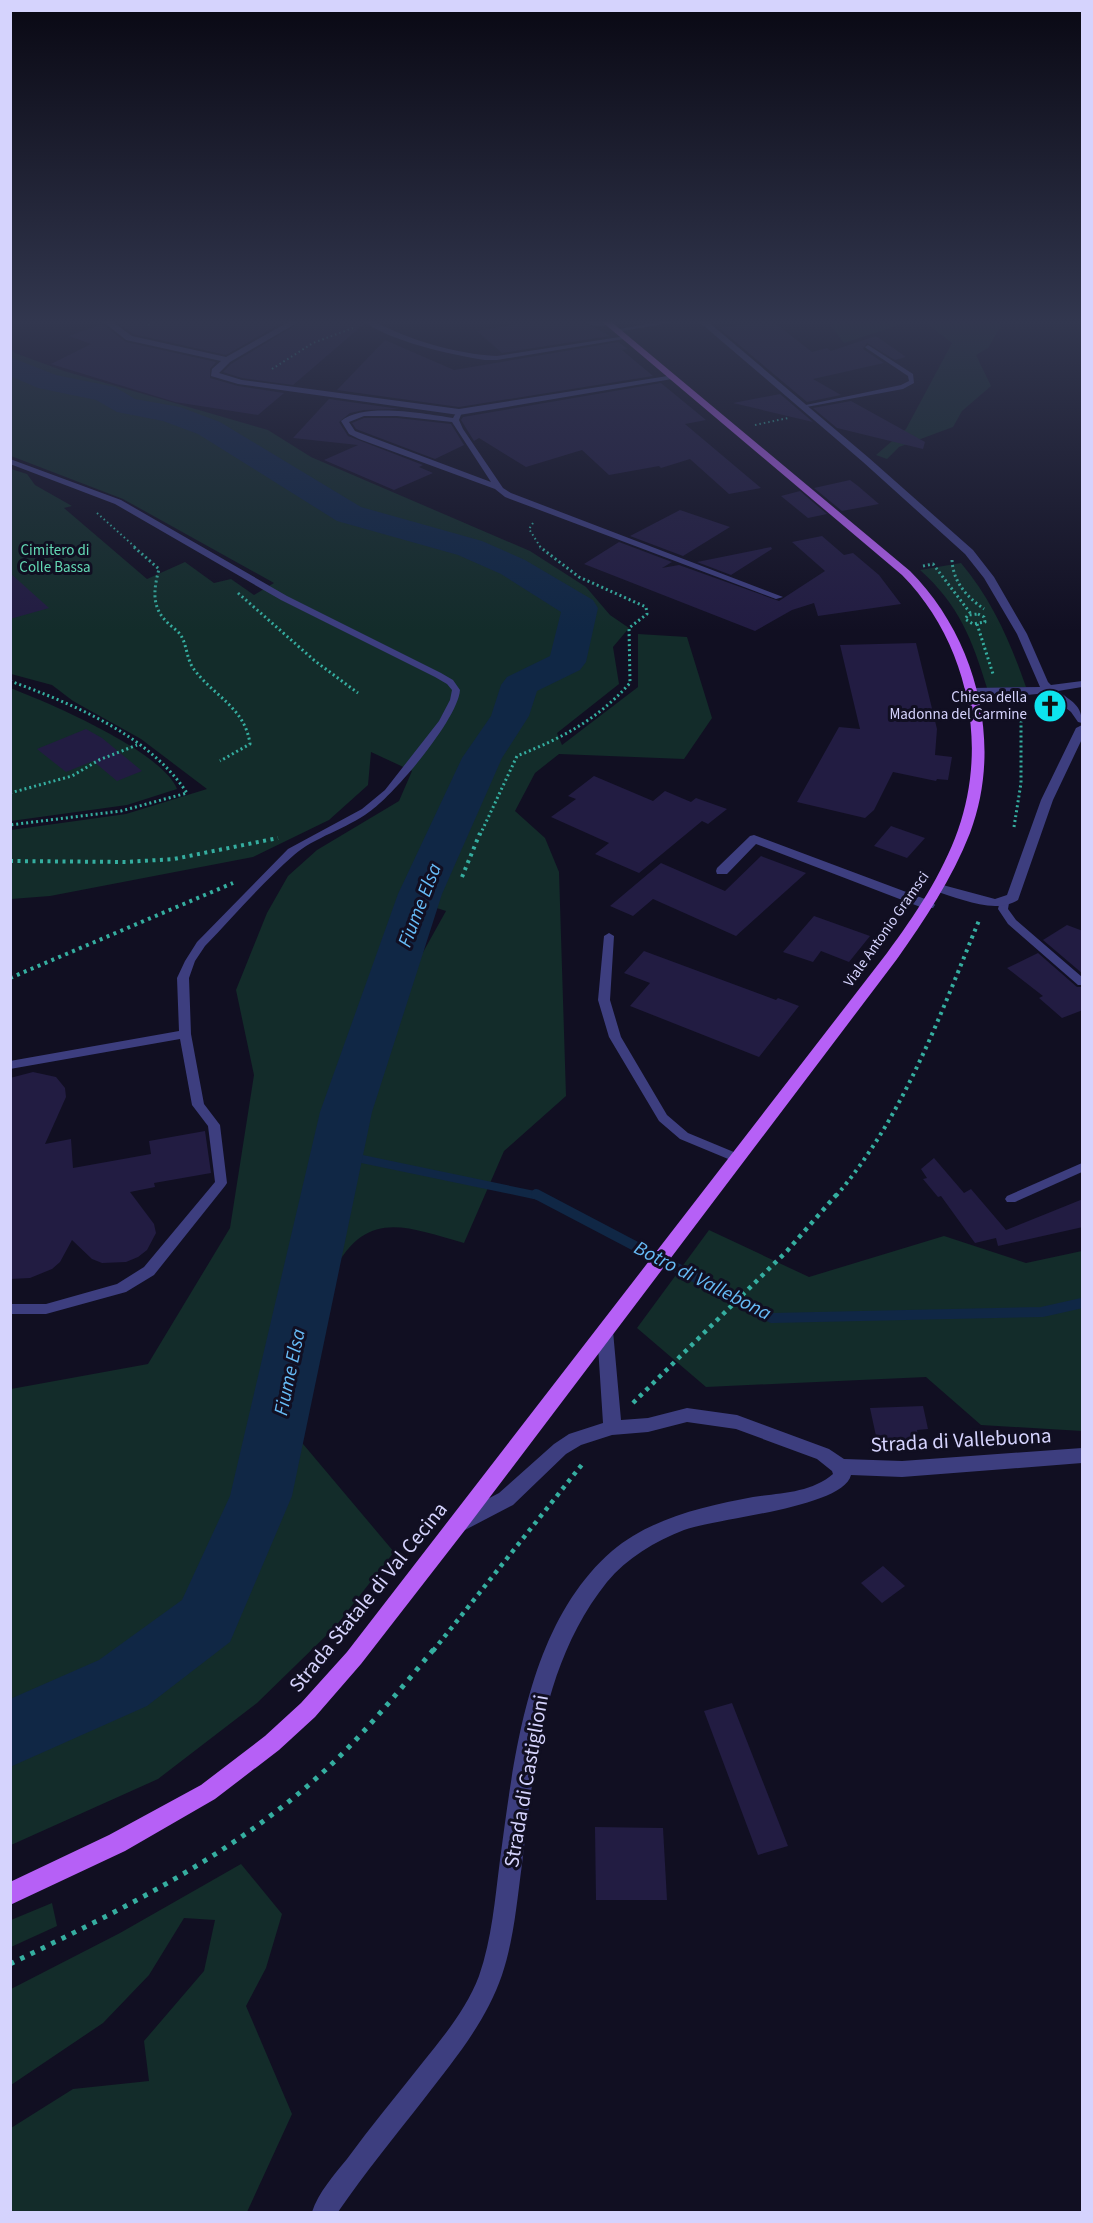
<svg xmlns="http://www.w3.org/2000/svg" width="1093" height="2223" font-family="'Source Sans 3',sans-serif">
<rect width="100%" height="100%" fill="#110f22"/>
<g fill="#132c2a" fill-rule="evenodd">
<path d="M827 320H914L844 343Z"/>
<path d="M922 320H997L1001 326 988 348 976 355 991 386 962 411 953 427 899 447 887 459 876 455 906 429 952 343Z"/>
<path d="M10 347 15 353 64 371 268 430 311 457 530 551 586 587 610 615 629 628 613 647 619 684 557 733 562 745 638 687V634L687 637 712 718 684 759 559 754 535 773 515 811 545 838 559 872 566 1096 504 1151 464 1243C403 1226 365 1208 331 1276L298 1438 394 1552 335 1627 257 1703 158 1779 11 1845V1389L148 1364 230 1228 254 1075 236 990 267 913 288 876 317 850 399 801 412 771 371 752 368 785 329 820 253 857 50 896 11 899V830L126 814 207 789 141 739 73 701 52 685 11 674V469L27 474 35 485 72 506 64 508 147 579 185 562 214 583 231 579 254 595 274 583 123 499 11 456ZM412 900 446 911 378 1033 362 1030Z"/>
<path d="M961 563C992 600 1010 641 1026 687L987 688C972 639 959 605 920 570Z"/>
<path d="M10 688C48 702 163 752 177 789L127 805 11 821Z"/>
<path d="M709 1230 809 1277 944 1236 1026 1263 1082 1251V1431L981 1425 926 1377 706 1387 637 1328Z"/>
<path d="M241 1864 282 1914 266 1968 246 2006 292 2114 247 2212H11V2128L73 2089 149 2081 144 2041 204 1971 215 1920 184 1918 149 1975 103 2023 11 2085V1989L120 1933Z"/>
<path d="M52 1903 57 1926 11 1947V1920Z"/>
</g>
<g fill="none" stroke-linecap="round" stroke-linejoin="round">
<path stroke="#102745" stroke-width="8" d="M338 1154 539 1196"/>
<path stroke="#102745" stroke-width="10" d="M536 1194 772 1318 1042 1312 1082 1303"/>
<path fill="#102745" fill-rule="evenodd" d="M10 357 56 375 115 387 135 399 180 407 220 422 361 507 482 541 525 560 593 600 598 608 586 662 580 670 537 691 529 716 502 758 442 894 372 1112 292 1496 230 1642 147 1706 10 1767V1699L99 1660 182 1600 230 1496 320 1112 398 894 462 758 491 716 501 685 507 677 550 656 561 612 501 574 458 555 337 521 198 434 163 421 117 412 96 400 38 388 10 376Z"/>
</g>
<g fill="#221c42">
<path d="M114 320H287L226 355 133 334Z"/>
<path d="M304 320H360L364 324 293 385 242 378 223 372 231 364Z"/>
<path d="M540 320H580L610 336 502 353 477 331Z"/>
<path d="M771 320 812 352 827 348 831 351 876 336 906 357 895 360 867 343 863 349 884 363 813 379 841 395 807 402 719 328Z"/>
<path d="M102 324 126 342 216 362 210 369V378L238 386 284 393 258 415 175 402 51 364 91 344 69 336Z"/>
<path d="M385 340 454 370 618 342 628 349 622 350 653 376 459 407 337 390Z"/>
<path d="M661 383 706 420 685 424 761 488 729 494 690 459 661 468 659 466 609 475 582 450 526 467 479 438 474 441 461 420 463 417Z"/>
<path d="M780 394 813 422 733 403Z"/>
<path d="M329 399 400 409 364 410 350 413 339 422 348 436 423 465 419 467 433 473 394 490 324 460 358 445 293 438Z"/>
<path d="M851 401 925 442 923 449 837 428 813 408Z"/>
<path d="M364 418H397L451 424 464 445 435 459 356 429 352 423Z"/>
<path d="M850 480 858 486 879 504 842 511 814 488Z"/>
<path d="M800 491 827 514 808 518 781 496Z"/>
<path d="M680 510 730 527 683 556 630 536Z"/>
<path d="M822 536 844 555 853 553 879 575 901 604 818 616 814 603 792 610 755 631 584 564 619 542 672 562 662 568 679 565 779 601 825 571 792 542Z"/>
<path d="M771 547 772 549 731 575 697 562Z"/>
<path d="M10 573 49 608 10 619Z"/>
<path d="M916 643 937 729 935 755 952 757 948 780 937 779 936 781 893 772 874 810 865 818 797 802 839 727 860 729 840 645Z"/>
<path d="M86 729 102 738 142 771 117 781 93 761 66 772 37 749Z"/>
<path d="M594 776 653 801 665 791 691 802 696 798 727 809 708 824 702 821 639 873 595 854 609 843 551 817 576 799 568 796Z"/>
<path d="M891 826 925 838 907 858 874 846Z"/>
<path d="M761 856 806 873 736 936 653 899 633 916 610 906 661 863 725 891Z"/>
<path d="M814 916 870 936 849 962 821 951 813 962 783 952Z"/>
<path d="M1067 925 1083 931V974L1043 940Z"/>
<path d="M644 951 776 1000 778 998 799 1006 759 1057 630 1006 650 983 624 973Z"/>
<path d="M1038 953 1077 987H1083V1010L1062 1018 1039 998 1043 996 1007 968Z"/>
<path d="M33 1072 56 1077 65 1088 66 1097 45 1144 71 1139 73 1168 151 1154 149 1141 205 1131 211 1173 154 1183 155 1187 130 1192 154 1224 156 1233 147 1250 138 1257 126 1262 102 1263 92 1259 72 1240 60 1262 52 1269 30 1278 10 1279V1078Z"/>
<path d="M934 1158 964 1193 971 1189 1006 1230 1083 1199V1227L998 1246 996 1238 975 1243 941 1196 938 1197 923 1179 927 1178 921 1169Z"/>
<path d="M923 1406 928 1429 917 1430 921 1449 879 1450 870 1408Z"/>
<path d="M883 1566 905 1586 882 1603 861 1583Z"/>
<path d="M732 1703 788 1846 758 1855 704 1711Z"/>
<path d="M595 1827 663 1828 667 1900H596Z"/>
</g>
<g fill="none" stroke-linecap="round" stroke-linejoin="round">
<g stroke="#35aea0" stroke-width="2" stroke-dasharray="1.5 3" stroke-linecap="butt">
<path d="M148 325 158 320"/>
<path d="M272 369 313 343 353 328"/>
<path d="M755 425 788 418"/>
<path d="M97 513 136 548"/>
<path d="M533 523 529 529 541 548"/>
</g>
<g stroke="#35aea0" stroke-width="3" stroke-dasharray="2 3" stroke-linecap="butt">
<path d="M134 547 159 569C154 588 151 606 166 621 170 626 176 629 180 634 187 644 186 657 193 668 213 696 245 707 250 744L220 761"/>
<path d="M952 560C953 582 967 597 984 609"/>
<path d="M923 566 933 564 971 614"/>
<path d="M238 593 315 661 358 693"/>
<path d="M978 614 984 617 985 622 973 624 965 619 968 615Z"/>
<path d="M977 624 993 674"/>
<path d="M10 681C73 704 149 735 187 793L121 811 10 825"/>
<path d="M10 793 72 776 99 760 137 745"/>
<path d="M1014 827 1021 783V709"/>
<path d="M480 835 517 756C562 738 597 720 630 683L629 628 647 614 646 607 579 577 540 547"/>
</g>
<g stroke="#35aea0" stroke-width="4" stroke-dasharray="3 4.5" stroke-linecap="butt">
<path d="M10 861 126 862 174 859 278 838"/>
<path d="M462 877 480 833"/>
<path d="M10 978 233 883"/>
<path d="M836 1196C905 1115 940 1015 980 918"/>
</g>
<g stroke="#35aea0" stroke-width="4.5" stroke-dasharray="4 5" stroke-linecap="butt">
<path d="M633 1403 787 1251 837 1194"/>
<path d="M433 1651 584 1462"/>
</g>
<path stroke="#35aea0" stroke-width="5" stroke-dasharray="4.5 7" stroke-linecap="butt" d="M10 1964C119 1911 230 1857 321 1774 362 1737 398 1692 434 1649"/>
<g fill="#3d3e7f" fill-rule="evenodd">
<path d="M582 320 608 321 611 323C604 327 588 327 582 320Z"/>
<path d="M670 320H686L617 332 614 330Z"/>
<path d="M868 345 913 374 914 383 903 389 801 408V406L901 385 909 381 908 376 866 348 865 347Z"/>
<path d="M457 411 462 412 459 420 463 429 503 488 511 493 783 597 776 599 505 497 495 489 359 439 349 434 341 421C364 402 425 414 453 418ZM364 416H397L452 422 491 482 355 431 349 422Z"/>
<path d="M10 459 121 500 287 596 441 673 453 680 460 690C458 719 394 795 369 812 348 828 313 838 294 855 262 883 234 916 205 946L195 961 189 978 191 1034 204 1104 220 1125 227 1183 225 1186 154 1275 126 1292 46 1314H10V1304H46L117 1284 144 1267 215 1182 208 1126 192 1105 180 1039 10 1069V1061L179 1031 177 978 185 961 197 942 288 849 362 809 385 790 439 721 450 700 452 690 447 684 435 677 281 600 115 504 10 464Z"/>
<path d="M1004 900 1009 903 1008 909 1016 920 1082 977V985H1078L1008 924 998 909 1000 901Z"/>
<path d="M609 933 614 936 610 1000 621 1037 667 1115 688 1133 741 1155 743 1158 741 1161H733L680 1139 659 1121 609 1037 598 1000 604 936Z"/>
<path d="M1082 1163V1172L1015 1202H1007L1005 1199 1007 1196Z"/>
</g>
<g fill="#3d3e7f" fill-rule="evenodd">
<path d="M101 320H110L132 336 226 357 292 320H302L230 362 219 373 242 380 459 409 674 375 678 378 459 415 238 384 211 376 212 369 221 361 126 340Z"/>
<path d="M362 320H372C408 340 456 354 497 356L626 336 630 338 497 360H485C452 355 388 341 362 320Z"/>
<path d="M697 320H706L869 458 973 550 994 577 1027 634 1048 682 1051 685 1082 681V687L1058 691C1071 701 1082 705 1082 723L1078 722 1071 712 1047 693 1027 695 967 693 965 691 971 688 1040 687 1017 634 984 578 965 554 863 462Z"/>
<path d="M1082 725V739L1053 800 1018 900C994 915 960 898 934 891L933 888 939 884 995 899 1007 895 1041 800 1076 728Z"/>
<path d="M754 835 933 902 935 905 933 908H923L756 844 727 874H717L716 871 717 868 750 836Z"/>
<path d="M605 1324 611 1326 613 1331 621 1420 648 1418 687 1408 737 1415 829 1449 844 1459 902 1461 1082 1448V1463L902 1477 851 1475C843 1508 717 1518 684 1530 655 1541 627 1558 607 1582 543 1662 534 1765 522 1864 517 1901 514 1939 502 1975 486 2022 454 2060 424 2099 395 2136 365 2173 338 2212H312C318 2193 334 2175 347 2159 371 2126 397 2095 423 2062 444 2036 467 2008 479 1976 492 1939 495 1898 500 1860 514 1756 528 1624 612 1551 651 1518 705 1506 753 1497 780 1493 811 1493 833 1474L832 1471 817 1459 736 1429 687 1422 648 1432 612 1435 581 1445 566 1454 513 1505 465 1530 458 1532 451 1530 449 1524 451 1518 499 1493 554 1444 569 1434 603 1423 597 1331 599 1326Z"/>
</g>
<path fill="#b660f6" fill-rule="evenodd" d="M600 320H609L910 571C976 637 1004 743 970 833 952 879 925 919 897 959L465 1530 361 1664 315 1717 279 1750 215 1799 125 1851 10 1905V1882L109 1835 201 1785 265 1736 301 1703 347 1652 887 953C915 915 942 875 958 830 989 742 967 641 902 575Z"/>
</g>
<linearGradient id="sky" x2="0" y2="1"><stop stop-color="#090813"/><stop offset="0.51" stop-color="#32374f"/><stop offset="1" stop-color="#32374f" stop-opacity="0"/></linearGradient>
<rect width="1093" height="631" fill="url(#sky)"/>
<defs>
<symbol id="church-disc" viewBox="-11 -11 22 22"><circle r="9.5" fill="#0de4ee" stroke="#110f22"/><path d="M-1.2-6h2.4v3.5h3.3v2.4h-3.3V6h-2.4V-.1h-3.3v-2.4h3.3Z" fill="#111"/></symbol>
</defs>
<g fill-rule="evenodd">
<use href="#church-disc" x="1031" y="687" width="38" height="38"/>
</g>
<g text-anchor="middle" stroke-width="6" stroke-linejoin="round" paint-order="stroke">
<g font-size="15" fill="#63d8b4" stroke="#110f22">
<text x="55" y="555">Cimitero di<tspan x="55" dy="17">Colle Bassa</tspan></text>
</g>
<g font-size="15" fill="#d5d3fd" stroke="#110f22" text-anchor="end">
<text x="1027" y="702">Chiesa della<tspan x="1027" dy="17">Madonna del Carmine</tspan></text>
</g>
<g font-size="15" fill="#d5d3fd" stroke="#110f22">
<text transform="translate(886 929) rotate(-55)" y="5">Viale Antonio Gramsci</text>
</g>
<g font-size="20" font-style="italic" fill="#67bcf7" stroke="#110f22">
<text transform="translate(419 905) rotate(-69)" y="7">Fiume Elsa</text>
<text transform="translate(703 1280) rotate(27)" y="7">Botro di Vallebona</text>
<text transform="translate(289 1372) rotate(-78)" y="7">Fiume Elsa</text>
</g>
<g font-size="21" fill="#d5d3fd" stroke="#110f22">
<text transform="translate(961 1440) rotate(-3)" y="7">Strada di Vallebuona</text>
<text transform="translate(368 1597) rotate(-51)" y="7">Strada Statale di Val Cecina</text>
<text transform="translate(526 1781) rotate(-80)" y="7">Strada di Castiglioni</text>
</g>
</g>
<rect width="1093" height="2223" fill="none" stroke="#d5d3fd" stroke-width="24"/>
</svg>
